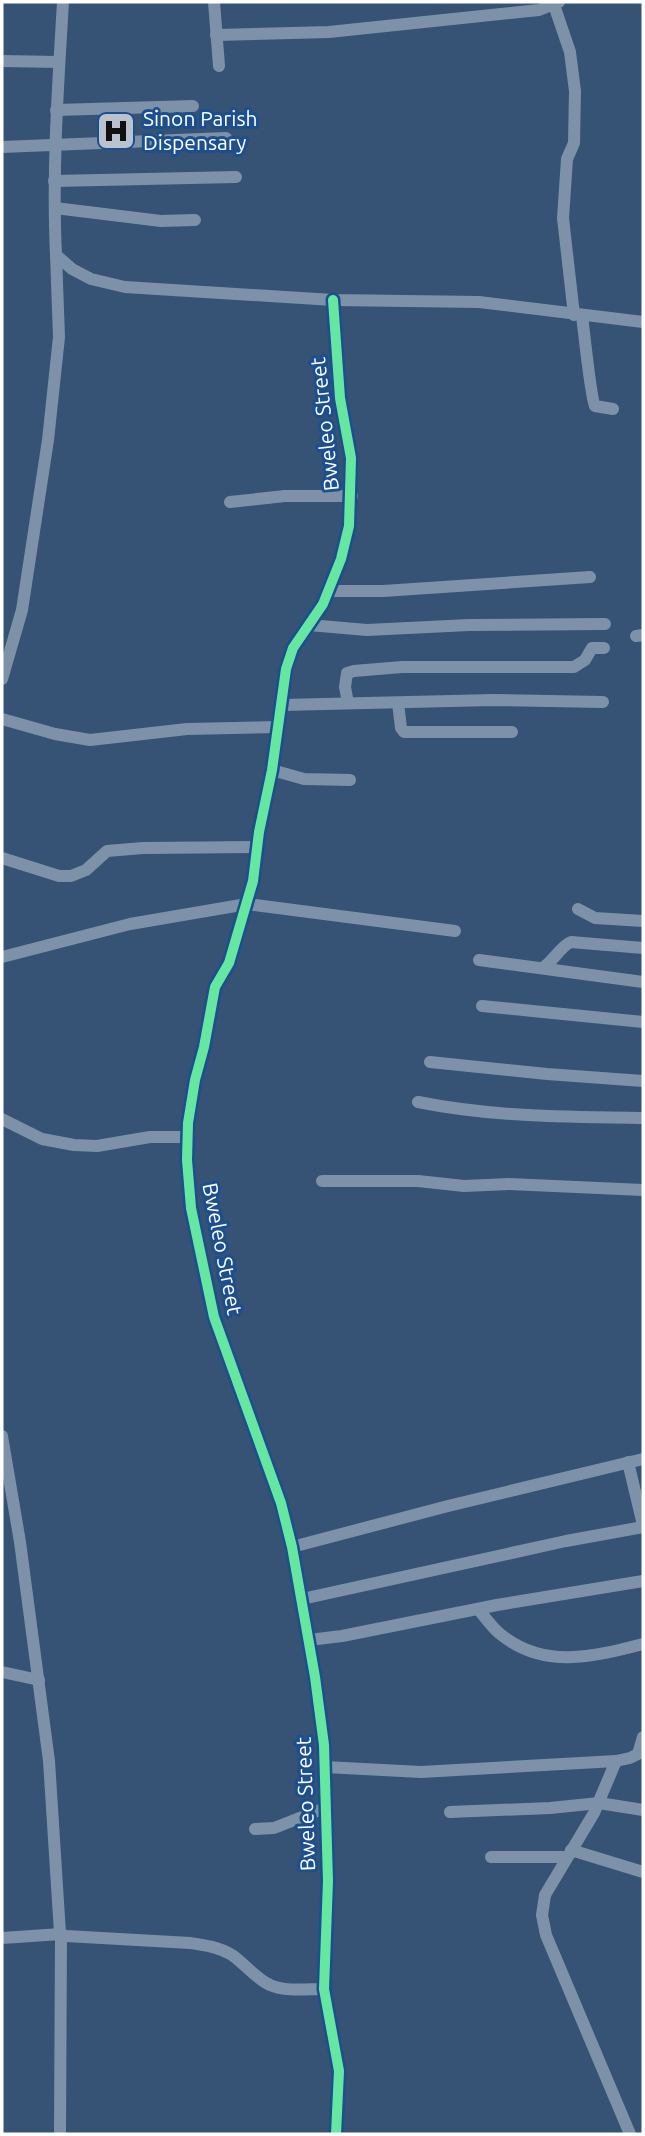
<svg xmlns="http://www.w3.org/2000/svg" width="645" height="2136" font-family="Ubuntu,sans-serif">
<rect width="100%" height="100%" fill="#365274"/>
<g fill="none" stroke-linecap="round" stroke-linejoin="round">
<g stroke="#7d92a8" stroke-width="12">
<path d="M63 2C58 86 52 170 56 255L72 269 91 279 125 287 333 300 479 302 643 322"/>
<path d="M214 2 219 66"/>
<path d="M553 2 570 52 575 91 574 143 567 159 563 218 574 315"/>
<path d="M216 35 329 32 539 10 559 2"/>
<path d="M2 61 59 62"/>
<path d="M56 110 193 106"/>
<path d="M2 147 226 138"/>
<path d="M54 181 236 177"/>
<path d="M55 208 161 221 195 220"/>
<path d="M333 300 340 398 351 458 349 526 341 559 323 604 293 648 286 669 272 770 259 832 253 881 229 963 215 987 204 1047 195 1080 188 1123 187 1160 191 1208 214 1317 281 1503 292 1547 315 1677 324 1745 328 1881 324 1989 339 2071 336 2134"/>
<path d="M582 316C584 331 591 400 595 406L613 409"/>
<path d="M230 502 285 496H352"/>
<path d="M329 591H383L590 577"/>
<path d="M309 625 367 630 469 625 605 624"/>
<path d="M636 636 643 635"/>
<path d="M2 679 22 610 48 440 59 337 56 255"/>
<path d="M348 703 345 687 347 673 354 671 402 667H574L585 660 592 648H604"/>
<path d="M398 703 401 728 404 732H512"/>
<path d="M282 705 493 700 603 702"/>
<path d="M2 719 55 734 90 740 187 729 279 727"/>
<path d="M272 770 304 779 350 780"/>
<path d="M2 858 59 876H71L86 870 107 851 143 848 257 847"/>
<path d="M578 909 595 918 643 921"/>
<path d="M2 957 130 924 247 904 455 931"/>
<path d="M479 960 643 982"/>
<path d="M544 967C554 960 561 946 571 942L643 948"/>
<path d="M482 1006 643 1022"/>
<path d="M430 1062 547 1074 643 1081"/>
<path d="M418 1102C493 1117 567 1117 643 1118"/>
<path d="M2 1119 42 1139 74 1145 97 1146 150 1137H188"/>
<path d="M322 1181H418L464 1186 509 1184 643 1190"/>
<path d="M2 1436 20 1542 49 1761 60 1933 66 1936 190 1943C204 1945 219 1947 232 1955 245 1964 255 1978 270 1985 286 1992 306 1989 324 1989"/>
<path d="M628 1462 643 1525"/>
<path d="M292 1547 448 1506 643 1459"/>
<path d="M302 1599 566 1541 643 1527"/>
<path d="M478 1609C485 1617 491 1626 499 1633 543 1670 593 1657 643 1644"/>
<path d="M309 1640 342 1636 497 1605 643 1581"/>
<path d="M2 1672 39 1680"/>
<path d="M616 1761 594 1813 545 1895 542 1915 546 1935 630 2134"/>
<path d="M325 1767 421 1772 616 1761 630 1758 638 1754 643 1737"/>
<path d="M450 1812 550 1808 599 1803 643 1810"/>
<path d="M255 1829 274 1828 325 1808"/>
<path d="M571 1850 643 1872"/>
<path d="M491 1857H567"/>
<path d="M2 1938 61 1934 60 2134"/>
</g>
<defs>
<path id="cycleway" d="M333 300 340 398 351 458 349 526 341 559 323 604 293 648 286 669 272 770 259 832 253 881 229 963 215 987 204 1047 195 1080 188 1123 187 1160 191 1208 214 1317 281 1503 292 1547 315 1677 324 1745 328 1881 324 1989 339 2071 336 2134"/>
</defs>
<use href="#cycleway" stroke="#1b4f8f" stroke-width="15"/>
<use href="#cycleway" stroke="#66e7a1" stroke-width="10"/>
</g>
<defs>
<symbol id="hospital-square" viewBox="-11 -11 22 22"><rect x="-9" y="-9" width="18" height="18" rx="4" fill="#b9c2ce" stroke="#1b4f8f"/><path d="M-5-5h3v3.5h4V-5h3V5h-3V1.5h-4V5h-3Z" fill="#111"/></symbol>
</defs>
<g fill-rule="evenodd">
<use href="#hospital-square" x="94" y="109" width="44" height="44"/>
</g>
<g text-anchor="middle" stroke-width="6" stroke-linejoin="round" paint-order="stroke">
<g font-size="21" fill="#fff" stroke="#1b4f8f" text-anchor="start">
<text x="143" y="126">Sinon Parish<tspan x="143" dy="24">Dispensary</tspan></text>
</g>
<g font-size="21" fill="#fff" stroke="#1b4f8f">
<text transform="translate(325 424) rotate(-96)" y="7">Bweleo Street</text>
<text transform="translate(222 1249) rotate(79)" y="7">Bweleo Street</text>
<text transform="translate(306 1804) rotate(-92)" y="7">Bweleo Street</text>
</g>
</g>
<rect width="645" height="2136" fill="none" stroke="#ffffff" stroke-width="7"/>
</svg>
